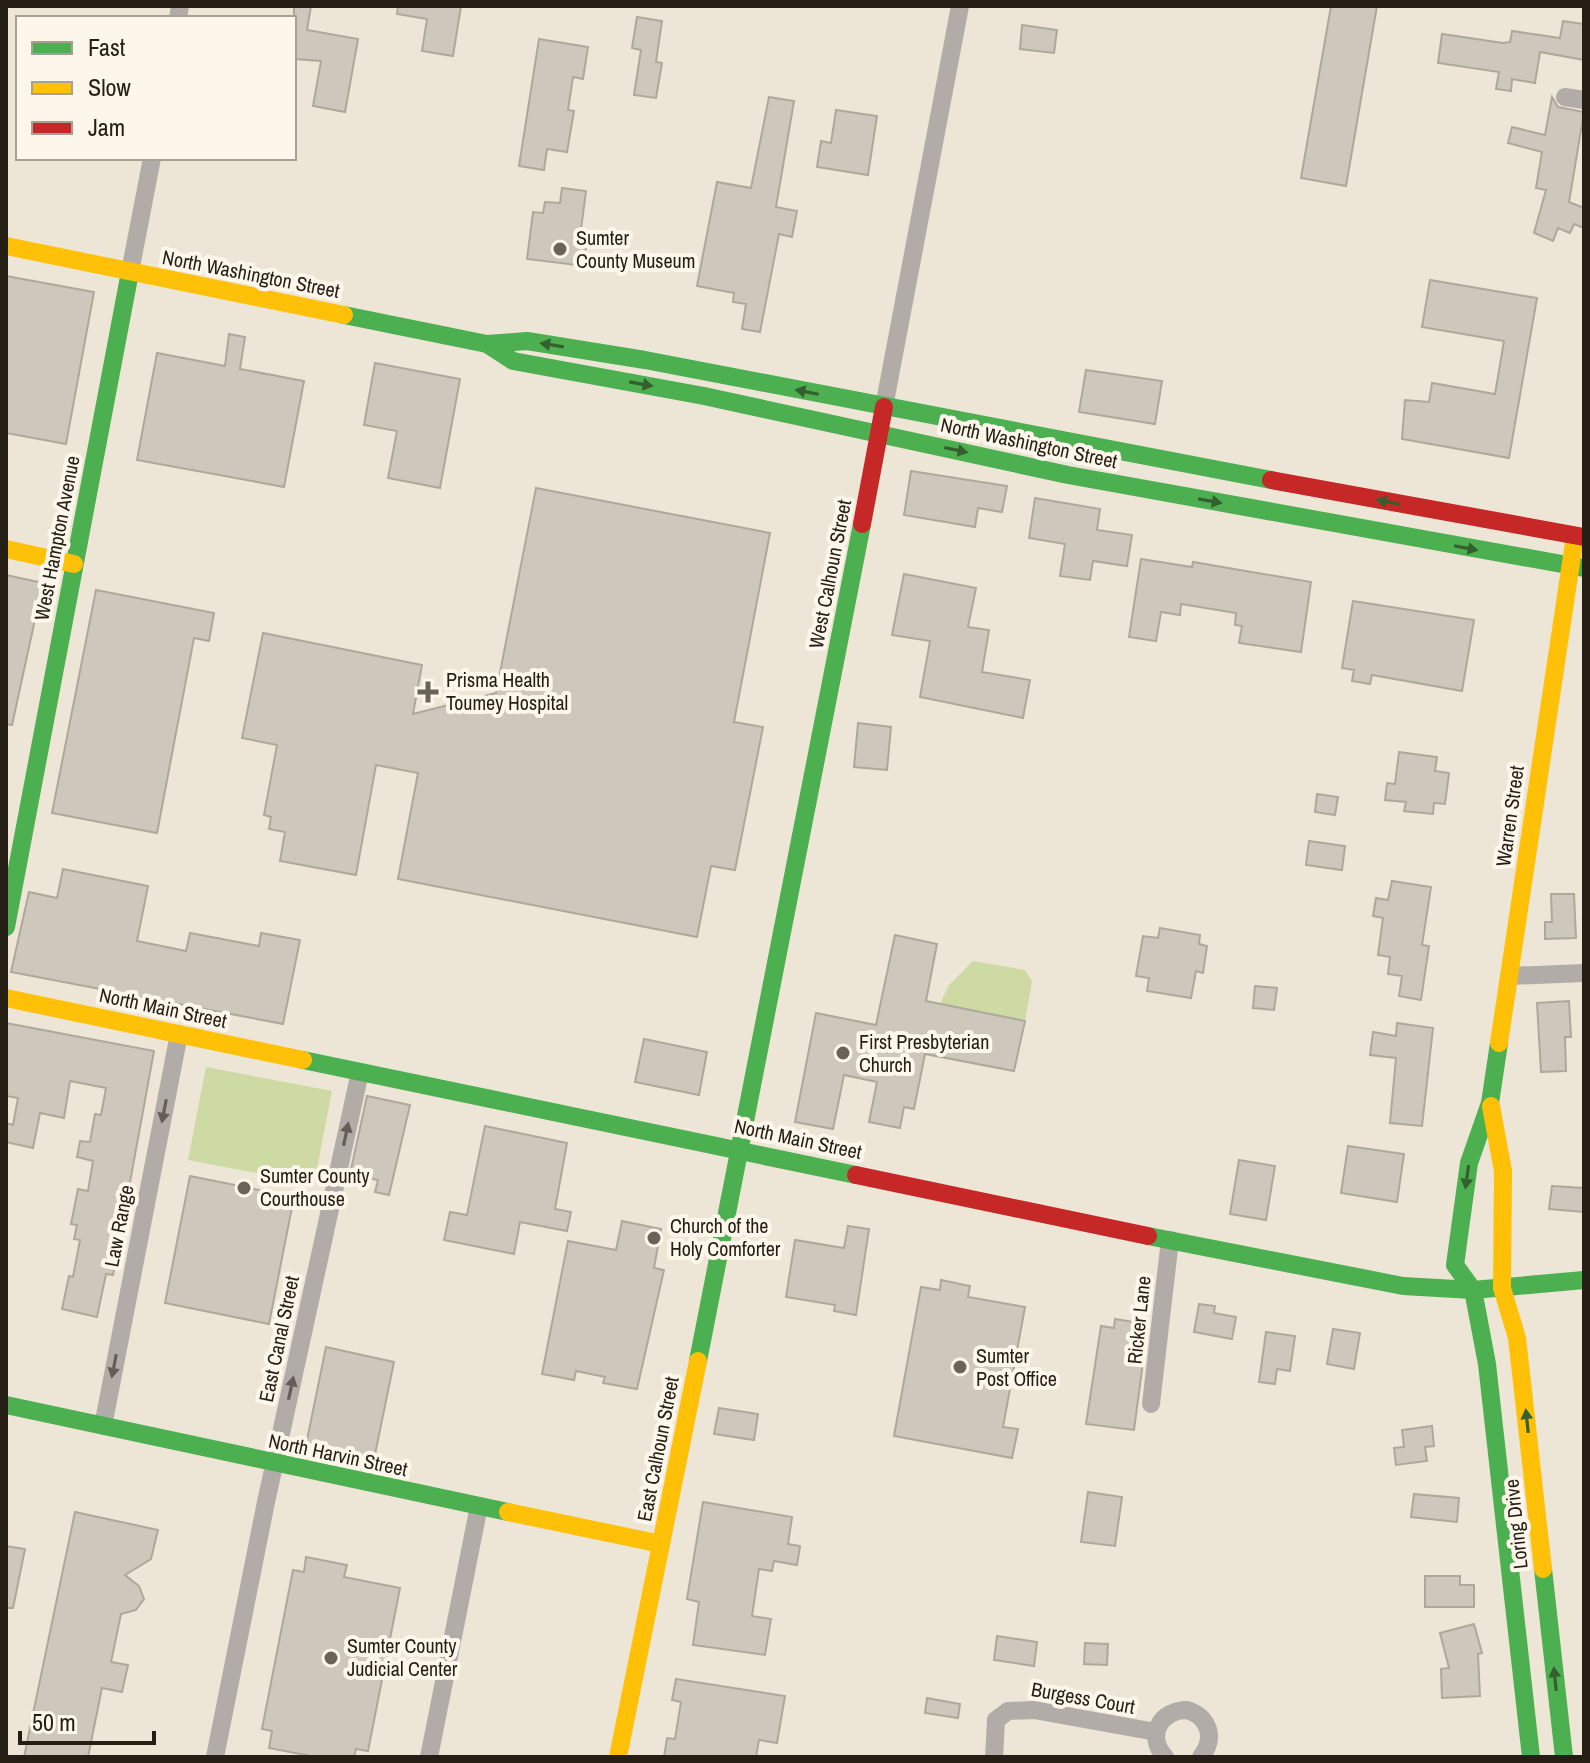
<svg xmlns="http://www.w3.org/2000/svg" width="1590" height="1763" font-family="'Archivo Narrow',sans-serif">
<rect width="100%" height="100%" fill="#ede5d6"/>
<g fill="#cedaa4">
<path d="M973 961 1025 970 1032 981 1025 1021 940 1004 949 985Z"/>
<path d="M206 1067 332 1091 314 1184 188 1160Z"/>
</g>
<g fill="#cec7bc" stroke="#aea89c" stroke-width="2">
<path d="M294 6H311L307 30 358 39 345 112 313 106 321 61 294 59Z"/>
<path d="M398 6H461L453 56 422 51 427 19 397 14Z"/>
<path d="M1331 6H1377L1346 186 1301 178Z"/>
<path d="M637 17 662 21 656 62 662 63 656 98 634 95 641 50 632 48Z"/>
<path d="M1563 21 1584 24V60L1540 52 1535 83 1512 79 1511 91 1496 89 1499 72 1438 63 1442 34 1503 43 1510 42 1512 31 1560 38Z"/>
<path d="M1022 25 1057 30 1054 53 1020 49Z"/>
<path d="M539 39 588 47 583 79 573 77 568 110 574 111 567 152 547 149 544 170 519 166Z"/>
<path d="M769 97 794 101 776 207 797 211 792 237 779 234 760 332 742 329 746 304 733 302 734 293 697 286 717 182 751 188Z"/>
<path d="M1552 97 1558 107 1584 112 1569 202 1584 208V228L1574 224 1570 233 1558 228 1553 241 1534 233 1546 190 1536 188 1542 152 1508 143 1512 127 1545 135Z"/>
<path d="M836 110 877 116 868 175 817 167 821 141 831 143Z"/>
<path d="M562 188 586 191 580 237 587 238 585 254 577 253 576 265 527 259 533 212 543 213 545 202 560 203Z"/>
<path d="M6 276 94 292 66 444 6 433Z"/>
<path d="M1430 280 1537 298 1509 458 1402 439 1405 400 1429 402 1432 383 1495 394 1504 341 1422 327Z"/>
<path d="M229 334 245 337 240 369 304 381 284 487 137 460 157 353 225 366Z"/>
<path d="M375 363 460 379 440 488 388 478 397 431 364 425Z"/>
<path d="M1086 370 1162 381 1155 424 1079 412Z"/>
<path d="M911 471 1007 486 1002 512 978 508 975 527 904 515Z"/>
<path d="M536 488 770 533 734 722 763 727 735 870 711 866 697 937 398 879 418 773 376 765 356 875 280 861 285 832 269 829 271 817 264 815 277 745 242 738 263 633 422 665 413 714 496 693Z"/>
<path d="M1035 498 1100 509 1097 530 1132 535 1127 566 1093 561 1090 580 1060 576 1065 544 1029 538Z"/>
<path d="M1141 559 1192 567 1193 562 1311 582 1301 652 1239 643 1242 626 1235 625 1236 613 1181 604 1180 615 1161 612 1156 641 1129 637Z"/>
<path d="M904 574 976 588 968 627 989 630 982 672 1030 680 1023 718 920 697 930 641 892 635Z"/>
<path d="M6 575 43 583 12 725 6 724Z"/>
<path d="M96 590 214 613 209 641 194 638 157 833 52 813Z"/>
<path d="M1353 601 1474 620 1462 691 1372 675 1370 684 1352 681 1354 670 1342 668Z"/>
<path d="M858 723 891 727 887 770 854 767Z"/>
<path d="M1399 752 1437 757 1435 771 1449 773 1445 804 1434 803 1433 814 1404 811 1406 802 1385 800 1387 783 1395 784Z"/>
<path d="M1317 794 1338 797 1335 815 1315 812Z"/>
<path d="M1309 841 1345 846 1342 870 1306 865Z"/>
<path d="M63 869 148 886 137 941 186 951 190 933 259 946 261 933 300 940 283 1024 11 972 29 892 57 898Z"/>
<path d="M1392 881 1431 887 1422 945 1429 946 1421 1000 1399 996 1402 976 1388 974 1390 957 1378 955 1383 918 1373 916 1376 898 1388 900Z"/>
<path d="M1551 894H1574L1576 938 1545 939V922H1552Z"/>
<path d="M1160 928 1200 935 1199 944 1207 946 1203 973 1196 971 1191 998 1147 991 1149 978 1136 976 1143 936 1158 938Z"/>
<path d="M895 935 937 944 926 1001 1025 1021 1014 1071 925 1054 914 1109 904 1107 900 1128 869 1122 877 1082 844 1075 833 1129 795 1122 816 1013 876 1025Z"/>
<path d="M1255 986 1277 988 1274 1010 1253 1008Z"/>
<path d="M1569 1001 1571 1037H1565L1566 1071 1541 1072 1537 1003Z"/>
<path d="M6 1023 154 1051 113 1275 106 1274 97 1317 62 1309 69 1276 73 1277 80 1240 74 1239 77 1225 71 1224 78 1189 88 1191 93 1161 77 1157 80 1141 90 1142 95 1114 101 1115 106 1088 70 1081 64 1118 40 1113 33 1148 6 1142V1123L13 1125 18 1098 6 1096Z"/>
<path d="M1397 1023 1433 1028 1422 1126 1390 1123 1396 1058 1370 1055 1373 1032 1396 1036Z"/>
<path d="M644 1039 707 1052 699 1095 635 1082Z"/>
<path d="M367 1096 410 1105 389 1195 375 1192 378 1180 350 1174Z"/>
<path d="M485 1126 567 1143 555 1209 571 1212 567 1231 520 1222 514 1254 444 1240 450 1212 467 1215Z"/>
<path d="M1348 1146 1404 1154 1397 1202 1341 1193Z"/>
<path d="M1239 1160 1275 1166 1266 1220 1230 1214Z"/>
<path d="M190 1176 294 1197 269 1324 165 1303Z"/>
<path d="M1552 1186 1584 1188V1212L1549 1209Z"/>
<path d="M622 1221 661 1229 654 1268 664 1270 637 1389 603 1383 605 1377 576 1371 574 1380 542 1374 568 1241 616 1250Z"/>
<path d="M848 1226 869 1229 856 1315 834 1311 835 1305 786 1297 795 1240 844 1248Z"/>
<path d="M941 1280 970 1286 968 1297 1025 1307 1003 1427 1018 1429 1012 1458 894 1436 921 1287 940 1290Z"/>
<path d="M1199 1304 1215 1306 1214 1313 1236 1317 1232 1339 1194 1332Z"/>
<path d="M1115 1319 1134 1322 1133 1329 1147 1332 1134 1430 1086 1424 1101 1326 1114 1328Z"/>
<path d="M1333 1329 1360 1333 1354 1369 1327 1364Z"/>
<path d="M1266 1332 1295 1336 1290 1371 1277 1369 1275 1384 1259 1382Z"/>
<path d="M326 1347 394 1362 374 1459 306 1445Z"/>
<path d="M719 1408 758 1414 754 1440 714 1434Z"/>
<path d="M1432 1426 1434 1446 1425 1447 1427 1461 1396 1465 1394 1448 1404 1447 1402 1430Z"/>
<path d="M1088 1492 1122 1497 1115 1546 1081 1542Z"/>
<path d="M1414 1494 1459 1498 1457 1522 1411 1517Z"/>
<path d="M703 1502 792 1517 788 1544 800 1546 797 1565 774 1561 772 1571 759 1569 752 1616 771 1619 765 1655 693 1645 699 1602 687 1599Z"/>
<path d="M75 1512 158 1530 151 1559 125 1575 139 1586 144 1599 136 1610 121 1614 111 1662 128 1665 122 1692 102 1688 88 1757H24Z"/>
<path d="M6 1546 25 1549 13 1608H6Z"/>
<path d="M306 1557 347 1565 344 1577 400 1588 368 1751 356 1749 354 1757H316L269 1748 272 1731 262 1729 293 1570 304 1572Z"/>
<path d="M1425 1576H1460V1585H1474V1607H1425Z"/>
<path d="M1474 1624 1482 1653 1478 1654 1480 1696 1442 1698 1441 1669 1449 1668 1440 1633Z"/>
<path d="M997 1636 1037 1642 1034 1666 994 1660Z"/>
<path d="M1085 1643 1108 1644 1107 1665 1084 1664Z"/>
<path d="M676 1679 785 1696 777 1743 759 1740 756 1757H664L667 1738 675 1739 681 1702 672 1700Z"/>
<path d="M927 1698 960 1704 958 1718 925 1713Z"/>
</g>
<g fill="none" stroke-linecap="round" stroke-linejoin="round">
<g stroke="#b2aca9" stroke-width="18">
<path d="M178 18 180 6"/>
<path d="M1565 97 1584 100"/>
<path d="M130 272 152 158"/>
<path d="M884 407 960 6"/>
<path d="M1509 976 1584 973"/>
<path d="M1151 1404 1170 1240"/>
<path d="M103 1426 179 1034"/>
<path d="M215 1757 266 1502 360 1072"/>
<path d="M429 1757 479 1506"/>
<path d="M994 1757 996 1720 1008 1711 1034 1710 1156 1732"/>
<path d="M1165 1757C1146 1736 1160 1710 1187 1710 1209 1717 1216 1738 1201 1757"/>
</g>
<g stroke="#4caf50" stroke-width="18">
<path d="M344 315 487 344 527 341 645 360 1271 480"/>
<path d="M487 344 513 361 704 396 1068 475 1584 568"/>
<path d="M6 927 130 272"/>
<path d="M1499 1043 1490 1103 1469 1163 1455 1265 1473 1290 1487 1364 1531 1757"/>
<path d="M303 1060 856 1175"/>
<path d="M1148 1236 1403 1286 1473 1290 1584 1280"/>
<path d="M698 1361 862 524"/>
<path d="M6 1405 508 1512"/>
<path d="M1543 1569 1564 1757"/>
</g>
<g stroke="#ffc107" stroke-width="18">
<path d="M6 246 344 315"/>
<path d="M6 549 74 564"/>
<path d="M6 998 303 1060"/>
<path d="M1499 1043 1575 536"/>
<path d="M1491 1106 1503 1171 1502 1288 1517 1338 1543 1569"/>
<path d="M508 1512 661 1544"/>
<path d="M618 1757 698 1361"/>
</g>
<g stroke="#c62828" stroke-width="18">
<path d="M1271 480 1584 537"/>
<path d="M862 524 884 407"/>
<path d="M856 1175 1148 1236"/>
</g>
</g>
<defs><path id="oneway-solid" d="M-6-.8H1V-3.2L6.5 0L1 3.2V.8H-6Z" transform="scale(2)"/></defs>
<g fill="#365f2f">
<use href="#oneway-solid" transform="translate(552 345) rotate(-171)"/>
<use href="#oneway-solid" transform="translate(641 384) rotate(10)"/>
<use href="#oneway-solid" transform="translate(807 392) rotate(-169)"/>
<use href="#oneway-solid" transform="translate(956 450) rotate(12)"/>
<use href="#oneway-solid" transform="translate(1210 501) rotate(10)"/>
<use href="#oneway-solid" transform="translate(1388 502) rotate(-169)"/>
<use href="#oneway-solid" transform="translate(1466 548) rotate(11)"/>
<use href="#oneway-solid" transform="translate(1467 1177) rotate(98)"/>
<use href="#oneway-solid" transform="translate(1527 1421) rotate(-96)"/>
<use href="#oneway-solid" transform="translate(1555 1679) rotate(-96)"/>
</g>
<g fill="#645e57">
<use href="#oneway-solid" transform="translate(164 1111) rotate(101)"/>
<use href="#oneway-solid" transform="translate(346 1134) rotate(-78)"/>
<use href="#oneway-solid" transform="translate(114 1366) rotate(101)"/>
<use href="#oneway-solid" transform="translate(291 1388) rotate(-78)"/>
</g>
<g fill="#6a6458" stroke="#fcf6eb" stroke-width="3">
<circle cx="560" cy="249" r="8"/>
<path d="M424 680h8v8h8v8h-8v8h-8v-8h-8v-8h8z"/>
<circle cx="843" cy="1053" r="8"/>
<circle cx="244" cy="1188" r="8"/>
<circle cx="654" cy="1238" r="8"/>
<circle cx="960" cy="1367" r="8"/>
<circle cx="331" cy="1658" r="8"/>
</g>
<g text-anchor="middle" stroke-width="8" stroke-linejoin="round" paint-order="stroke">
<g font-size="20" fill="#241e14" stroke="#fcf6eb" text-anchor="start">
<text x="576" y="245">Sumter<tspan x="576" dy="23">County Museum</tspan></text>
<text x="446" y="687">Prisma Health<tspan x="446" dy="23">Toumey Hospital</tspan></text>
<text x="859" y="1049">First Presbyterian<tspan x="859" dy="23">Church</tspan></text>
<text x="260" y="1183">Sumter County<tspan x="260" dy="23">Courthouse</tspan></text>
<text x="670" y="1233">Church of the<tspan x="670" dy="23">Holy Comforter</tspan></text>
<text x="976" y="1363">Sumter<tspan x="976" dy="23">Post Office</tspan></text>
<text x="347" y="1653">Sumter County<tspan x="347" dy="23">Judicial Center</tspan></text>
</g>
<g font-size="20" fill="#241e14" stroke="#fcf6eb">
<text transform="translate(251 274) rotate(11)" y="7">North Washington Street</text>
<text transform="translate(1029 443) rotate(12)" y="7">North Washington Street</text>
<text transform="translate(57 538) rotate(-79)" y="7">West Hampton Avenue</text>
<text transform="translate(830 574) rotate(-79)" y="7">West Calhoun Street</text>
<text transform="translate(1510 816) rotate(-82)" y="7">Warren Street</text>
<text transform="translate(163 1008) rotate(12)" y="7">North Main Street</text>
<text transform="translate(798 1139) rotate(12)" y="7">North Main Street</text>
<text transform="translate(119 1226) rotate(-79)" y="7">Law Range</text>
<text transform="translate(1139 1320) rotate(-84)" y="7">Ricker Lane</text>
<text transform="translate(279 1339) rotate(-78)" y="7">East Canal Street</text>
<text transform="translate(658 1449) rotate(-79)" y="7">East Calhoun Street</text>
<text transform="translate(338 1455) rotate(12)" y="7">North Harvin Street</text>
<text transform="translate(1516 1524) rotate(-96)" y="7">Loring Drive</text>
<text transform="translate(1083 1698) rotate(10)" y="7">Burgess Court</text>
</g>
</g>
<rect width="1590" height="1763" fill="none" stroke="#241e14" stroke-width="16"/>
<rect x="16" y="16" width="280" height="144" fill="#fcf6eb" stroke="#a6a095" stroke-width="2"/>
<rect x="32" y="42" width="40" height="12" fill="#4caf50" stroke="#a6a095" stroke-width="2"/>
<text x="88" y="56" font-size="24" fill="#241e14">Fast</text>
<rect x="32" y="82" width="40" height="12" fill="#ffc107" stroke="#a6a095" stroke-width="2"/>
<text x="88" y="96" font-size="24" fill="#241e14">Slow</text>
<rect x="32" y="122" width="40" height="12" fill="#c62828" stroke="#a6a095" stroke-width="2"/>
<text x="88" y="136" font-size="24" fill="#241e14">Jam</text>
<path d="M20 1731v12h134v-12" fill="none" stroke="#241e14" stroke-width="4"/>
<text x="32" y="1731" font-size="24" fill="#241e14" stroke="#fcf6eb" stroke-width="6" paint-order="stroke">50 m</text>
</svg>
